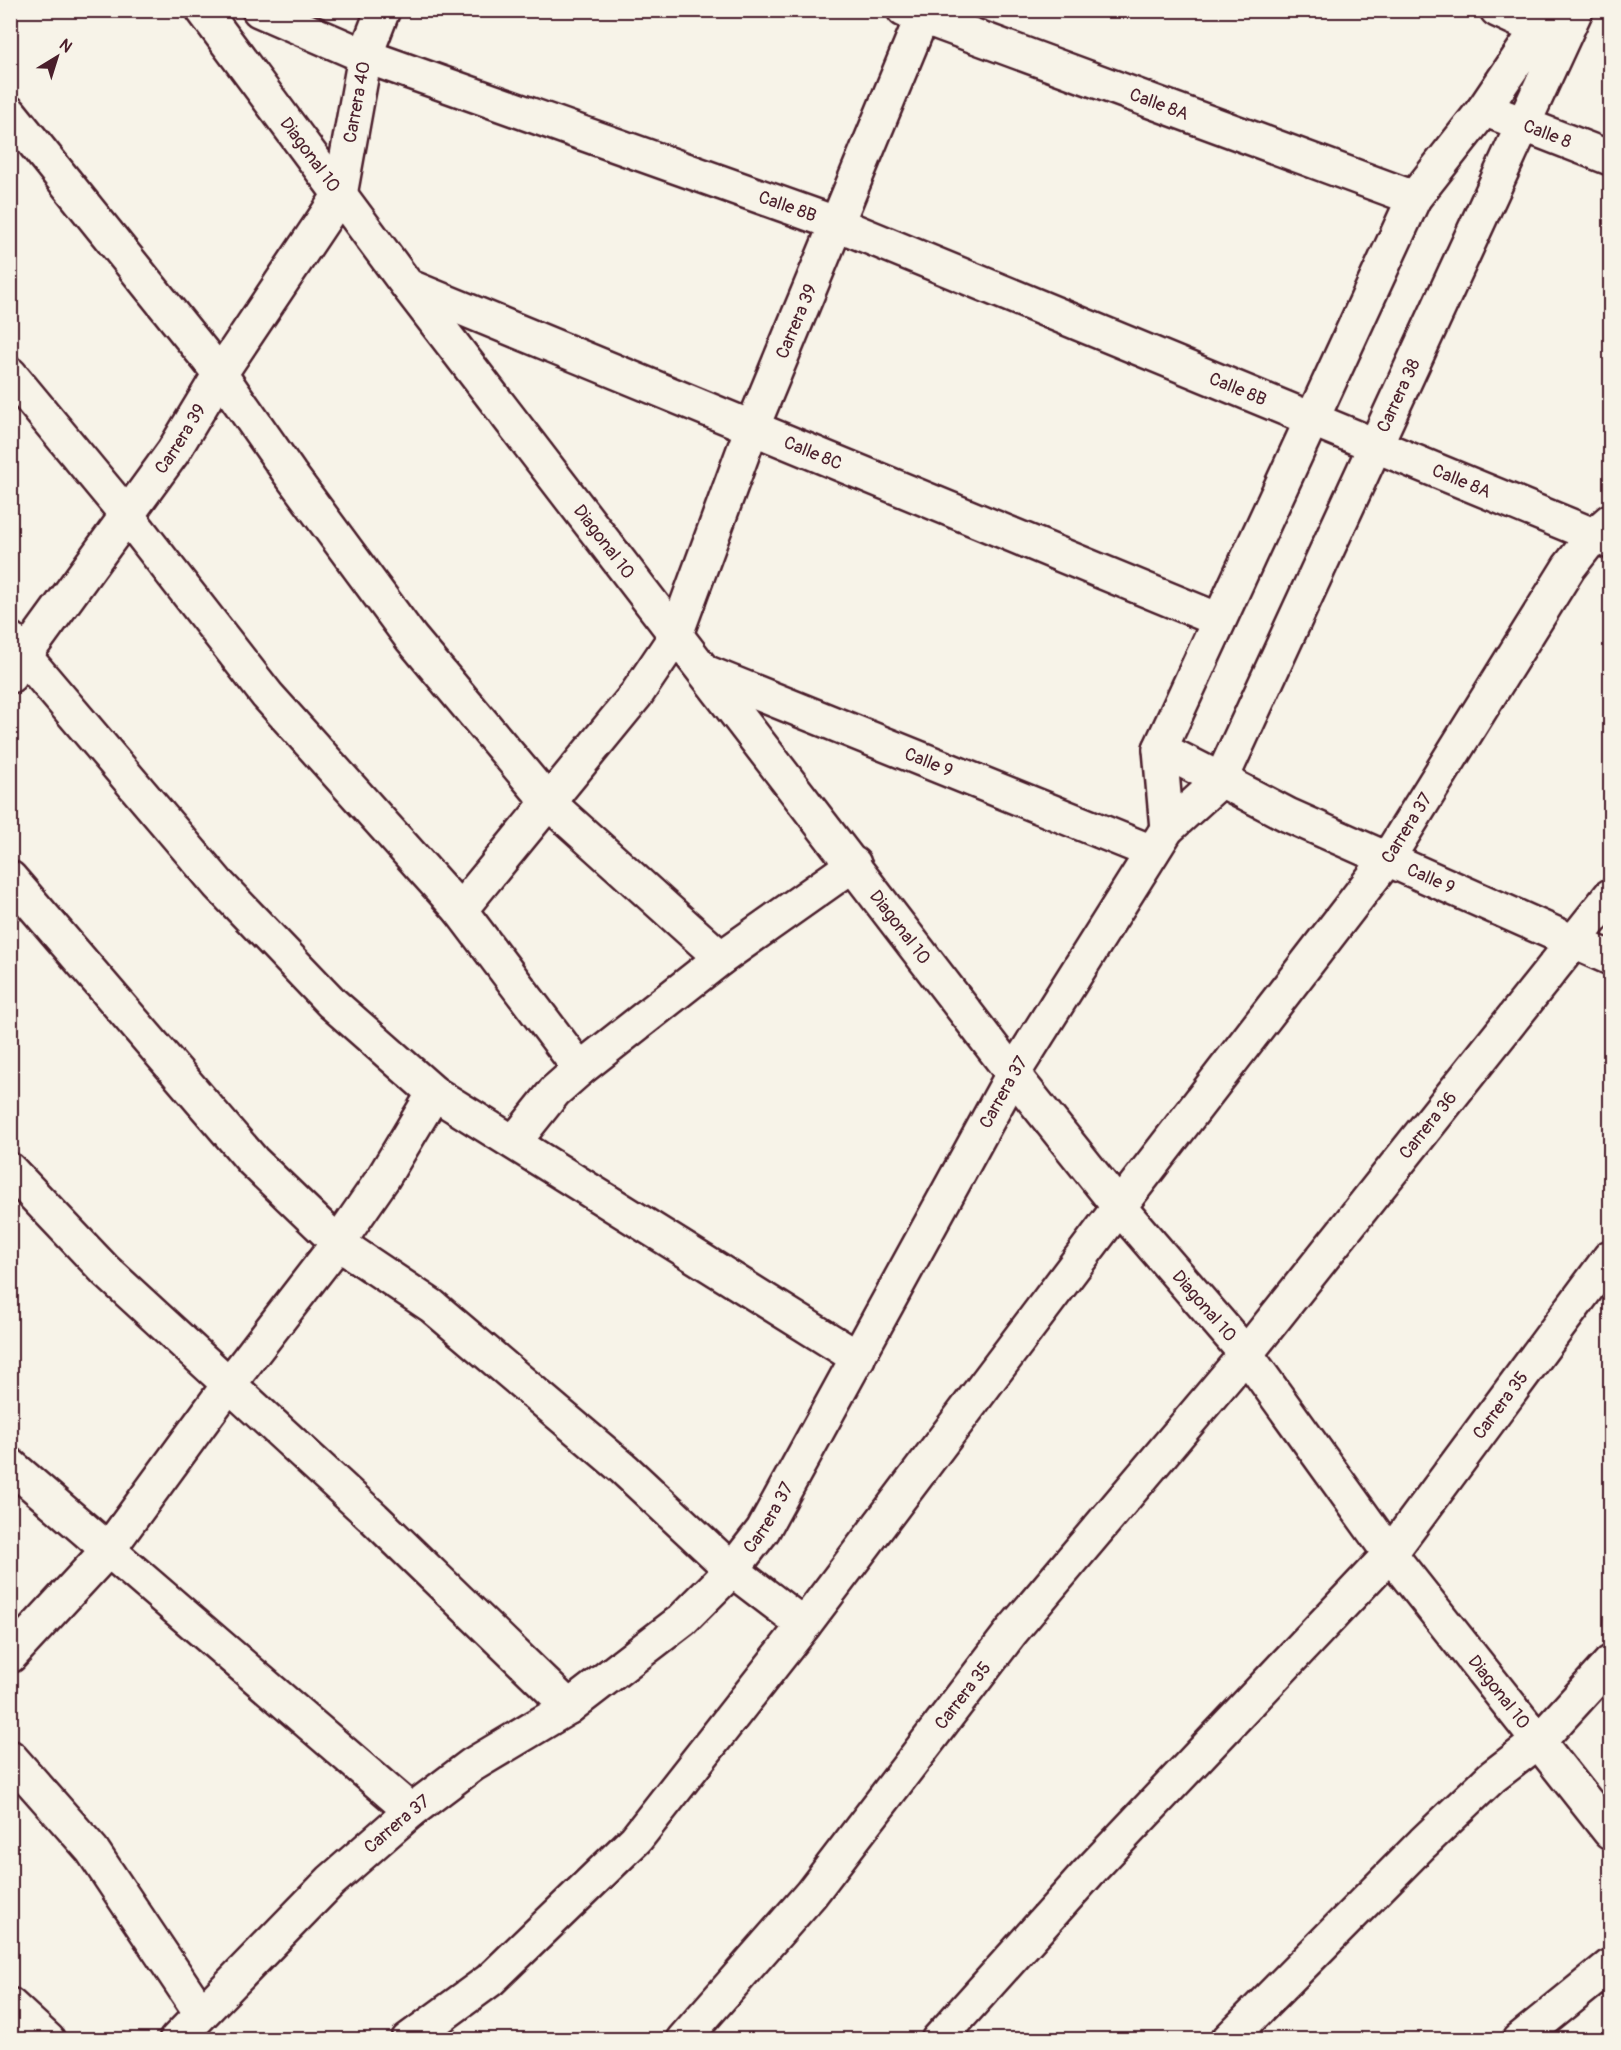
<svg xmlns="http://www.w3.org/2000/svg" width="1621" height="2050" font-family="Pangolin,sans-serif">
<rect width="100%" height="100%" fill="#f7f3e8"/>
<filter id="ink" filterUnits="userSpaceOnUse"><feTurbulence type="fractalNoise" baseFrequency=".0167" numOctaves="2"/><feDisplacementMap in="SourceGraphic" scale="12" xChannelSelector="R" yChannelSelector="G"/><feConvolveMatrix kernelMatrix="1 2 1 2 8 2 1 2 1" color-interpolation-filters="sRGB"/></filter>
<g filter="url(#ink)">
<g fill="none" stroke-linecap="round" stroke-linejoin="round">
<defs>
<g id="minor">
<path id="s1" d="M203 10 407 285 1013 1074 1119 1207 1246 1354 1390 1554 1610 1832"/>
<path id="s2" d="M259 10 365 56 835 223 1610 542"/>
<path id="s3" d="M904 10 1414 198"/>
<path d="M1497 10 1538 29"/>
<path id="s4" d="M1484 109 1610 158"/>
<path d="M10 113 220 374 290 474 411 638 549 803 721 958"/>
<path id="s5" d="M408 286 1219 620"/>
<path d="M10 374 126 514 267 695 460 910 580 1069"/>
<path d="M10 639 218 884 332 1003 434 1093 858 1358"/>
<path id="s6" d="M708 673 1152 852"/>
<path id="s7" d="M10 676 173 452 220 374 340 195 365 56 383 10"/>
<path d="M1160 749 1167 829"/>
<path d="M10 878 253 1161 338 1243 432 1306 624 1469 732 1570 804 1625"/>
<path id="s8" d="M460 910 636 695 675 637 752 428 925 10"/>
<path d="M515 1141 555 1091 580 1069 721 958 854 864"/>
<path d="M10 1170 106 1271 374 1518 569 1707"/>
<path d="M10 1465 411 1811"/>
<path d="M10 1656 108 1550 230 1383 338 1243 383 1178 434 1093"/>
<path d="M10 1757 92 1850 201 2013"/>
<path d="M10 2005 48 2040"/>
<path id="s9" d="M176 2040 331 1881 411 1811 472 1765 569 1707 682 1620 732 1570 763 1530 1013 1074 1167 829 1221 780 1288 815 1610 958"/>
<path id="s10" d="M408 2040 490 1980 636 1839 804 1625 1119 1207 1388 858 1569 567 1594 535 1610 521"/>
<path id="s11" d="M683 2040 811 1894 1012 1631 1246 1354 1610 896"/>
<path id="s12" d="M938 2040 1088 1873 1390 1554 1610 1257"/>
<path d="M1228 2040 1423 1843 1492 1777 1540 1740 1610 1663"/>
<path d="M1519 2040 1610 1966"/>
</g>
<g id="tertiary">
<path id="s13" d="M1546 10 1538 29 1484 109 1414 198 1160 749 1221 780 1576 10"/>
</g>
</defs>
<use href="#minor" stroke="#4a1f2b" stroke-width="38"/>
<use href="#tertiary" stroke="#4a1f2b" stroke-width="38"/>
<use href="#minor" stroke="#f7f3e8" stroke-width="33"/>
<use href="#tertiary" stroke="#f7f3e8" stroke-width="33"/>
</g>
</g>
<g text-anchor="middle" stroke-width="6" stroke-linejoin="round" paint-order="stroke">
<g font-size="18" fill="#4a1f2b" stroke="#f7f3e8">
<text dy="6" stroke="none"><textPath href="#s7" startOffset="678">Carrera 40</textPath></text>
<text dy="6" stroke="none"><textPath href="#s3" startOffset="272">Calle 8A</textPath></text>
<text dy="6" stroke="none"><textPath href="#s4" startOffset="68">Calle 8</textPath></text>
<text dy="6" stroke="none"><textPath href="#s1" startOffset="180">Diagonal 10</textPath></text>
<text dy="6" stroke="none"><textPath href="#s2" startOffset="564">Calle 8B</textPath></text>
<text dy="6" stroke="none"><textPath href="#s8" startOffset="686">Carrera 39</textPath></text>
<text dy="6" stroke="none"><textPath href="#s2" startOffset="1050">Calle 8B</textPath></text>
<text dy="6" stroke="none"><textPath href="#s13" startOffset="1329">Carrera 38</textPath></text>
<text dy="6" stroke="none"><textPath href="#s7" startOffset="292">Carrera 39</textPath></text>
<text dy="6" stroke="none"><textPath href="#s5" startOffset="438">Calle 8C</textPath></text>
<text dy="6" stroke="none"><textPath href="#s2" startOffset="1292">Calle 8A</textPath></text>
<text dy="6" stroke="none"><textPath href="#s1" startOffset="666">Diagonal 10</textPath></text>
<text dy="6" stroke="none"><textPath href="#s6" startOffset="238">Calle 9</textPath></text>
<text dy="6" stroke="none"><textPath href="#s10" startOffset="1576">Carrera 37</textPath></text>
<text dy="6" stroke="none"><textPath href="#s9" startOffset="1896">Calle 9</textPath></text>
<text dy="6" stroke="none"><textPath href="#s1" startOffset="1152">Diagonal 10</textPath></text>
<text dy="6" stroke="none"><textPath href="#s9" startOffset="1281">Carrera 37</textPath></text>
<text dy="6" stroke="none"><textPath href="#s11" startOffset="1180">Carrera 36</textPath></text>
<text dy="6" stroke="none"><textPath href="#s1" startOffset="1638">Diagonal 10</textPath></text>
<text dy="6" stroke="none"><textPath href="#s12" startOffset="849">Carrera 35</textPath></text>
<text dy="6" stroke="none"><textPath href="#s9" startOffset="795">Carrera 37</textPath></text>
<text dy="6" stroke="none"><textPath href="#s1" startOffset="2124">Diagonal 10</textPath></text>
<text dy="6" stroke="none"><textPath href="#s11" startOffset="444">Carrera 35</textPath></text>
<text dy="6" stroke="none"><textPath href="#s9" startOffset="309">Carrera 37</textPath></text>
</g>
</g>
<rect width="1621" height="2050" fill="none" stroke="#f7f3e8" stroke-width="36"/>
<rect x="18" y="18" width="1585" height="2014" fill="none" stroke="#4a1f2b" stroke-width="2" filter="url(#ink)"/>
<g transform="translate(57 57) rotate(38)" stroke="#f7f3e8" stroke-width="4.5" paint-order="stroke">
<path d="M0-4.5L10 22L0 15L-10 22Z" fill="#4a1f2b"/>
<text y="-9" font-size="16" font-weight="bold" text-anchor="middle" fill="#4a1f2b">N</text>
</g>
</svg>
